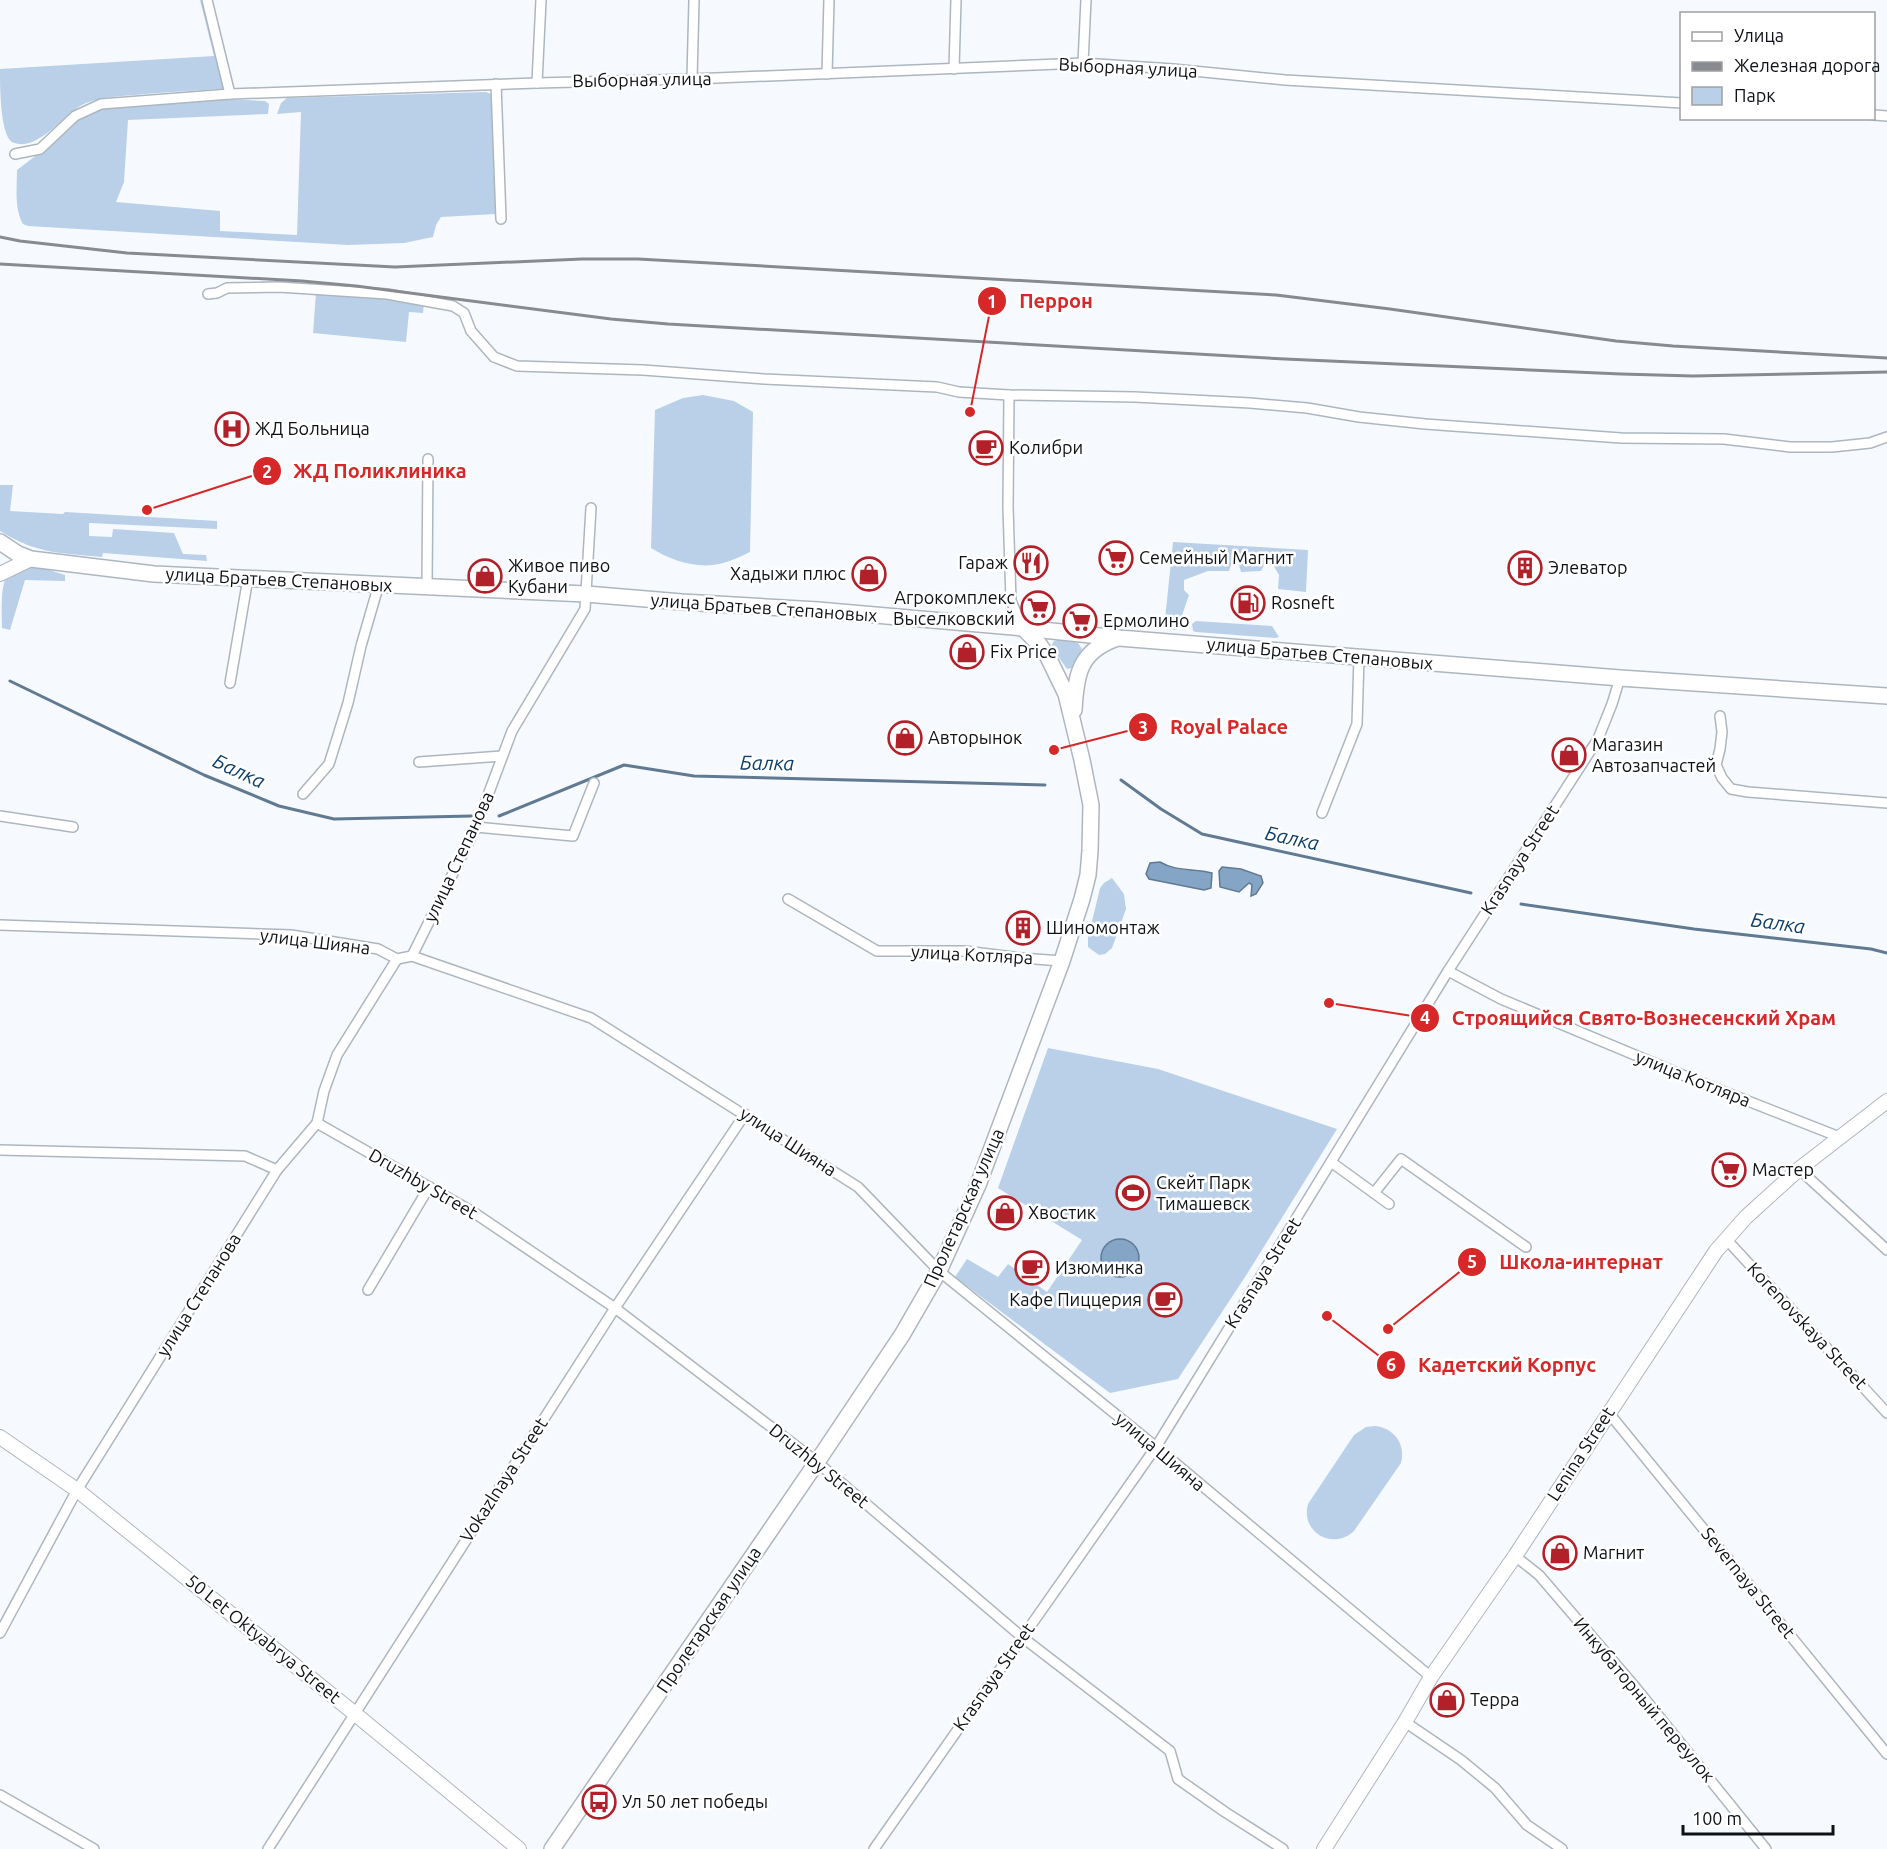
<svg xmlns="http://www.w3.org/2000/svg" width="1887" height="1849" font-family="Ubuntu,sans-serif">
<rect width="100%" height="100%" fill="#f6fafe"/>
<g fill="#b9d0e8">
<path d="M200 0H204L225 85 223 89C197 90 171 92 145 94 125 96 104 96 86 103 64 112 38 154 12 142 0 134 0 86 0 69L214 56Z"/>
<path d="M486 92 491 94 494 103 496 214 441 217 436 225 433 237 404 243 348 245 28 226 23 224C14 208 17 188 17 170L42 151 73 120 95 109 227 99 265 101 269 104 268 114 128 120 124 182 116 202 220 211V231L297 235 301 112 277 114 281 103 287 98Z"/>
<path d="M316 293 424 303 423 313 409 312 406 342 313 333Z"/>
<path d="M703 395 734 401 753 412 750 552C741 556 732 561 723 563 699 570 672 561 651 548L655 410 683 398Z"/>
<path d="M0 485H13L10 511 63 514 65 512 217 521V529L89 523V536L112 537 113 529 174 533 183 554 206 555 207 561 103 553 102 557C60 553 37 554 0 531Z"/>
<path d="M1173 542 1308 550 1306 592 1278 589 1279 575 1272 563H1265L1261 571 1241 572 1237 557 1233 559 1229 571H1208L1184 580V590L1189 595 1177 630 1164 629Z"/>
<path d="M33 565 65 575V581L25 580 10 630 2 628C2 617 0 584 7 577 13 571 25 568 33 565Z"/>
<path d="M1196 621 1272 626 1279 637 1275 638 1196 632 1193 631 1192 624Z"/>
<path d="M1062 639 1078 643 1082 649 1072 668 1067 669 1051 646 1054 641Z"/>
<path d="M1112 878 1124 894 1126 909 1112 948 1105 954 1099 955 1088 947V938L1100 888 1104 883Z"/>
<path d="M1048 1048 1158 1069 1337 1129 1247 1274 1178 1379 1110 1393 955 1277 967 1259 998 1277 1008 1264 1047 1292 1082 1240 998 1188Z"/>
<path d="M1375 1426C1394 1428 1406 1444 1401 1463L1354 1531C1333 1551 1300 1532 1308 1504L1354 1435 1366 1427Z"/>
</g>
<g fill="#85a5c6" stroke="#617991" stroke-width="1.5">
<path d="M1160 862C1176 872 1195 868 1212 873L1211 888 1204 890 1149 879 1146 874 1150 863Z"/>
<path d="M1222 867 1241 869 1261 876 1263 883 1256 894 1251 896 1252 885 1249 883 1239 892 1220 887 1219 871Z"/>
<circle cx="1120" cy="1258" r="19"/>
</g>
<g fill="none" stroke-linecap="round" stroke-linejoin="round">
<g stroke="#617991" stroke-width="3">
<path d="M10 681 204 775 279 806 334 819 472 816"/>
<path d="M1121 780 1161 809 1202 834 1471 893"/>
<path d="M499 816 624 765 694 776 1045 785"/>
<path d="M1521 904 1694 929 1871 949 1887 953"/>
</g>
<defs>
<g id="street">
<path d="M207 0 230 94"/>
<path d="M1083 63 1086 0"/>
<path d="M954 69 956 0"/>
<path d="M827 74 829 0"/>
<path d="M692 79 694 0"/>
<path d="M537 83 541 0"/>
<path d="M496 84 501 219"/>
<path d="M1874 115 1887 116"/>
<path d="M15 154 40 149 75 116 101 104 230 94 537 83 692 79 1083 63 1173 69 1285 80 1682 103"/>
<path d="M208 294 217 293 227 288 279 287 387 294 453 306 464 313 471 331 494 357 517 366 643 370 764 379 937 387 959 392 1009 395 1135 397 1250 403 1307 408 1359 417 1425 424 1621 438 1724 439 1790 447H1832L1870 443 1887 437"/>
<path d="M1009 395 1008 507 1011 601 1023 628"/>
<path d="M427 587 428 459"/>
<path d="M230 683 248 578"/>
<path d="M1720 716 1722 732 1720 749 1716 765 1722 778 1731 789 1748 792 1887 803"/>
<path d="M419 762 502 756"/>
<path d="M303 794 329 764 348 703 361 646 379 584"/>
<path d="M1322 813 1357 724 1359 657"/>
<path d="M0 816 73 827"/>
<path d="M476 827 573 836 594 783"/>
<path d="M788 899 877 951H965L1021 958 1062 961"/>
<path d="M0 925 291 935 378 949 397 959 412 956 591 1018 858 1187 939 1271 1156 1447 1431 1677"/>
<path d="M412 956 476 827 512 731 585 609 591 508"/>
<path d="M1448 971 1501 999 1697 1081 1842 1138"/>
<path d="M317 1123 473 1212 615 1308 817 1462 1022 1637 1170 1751 1178 1779 1225 1812 1283 1849"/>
<path d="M0 1150 245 1156 277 1170"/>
<path d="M1331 1162 1389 1204"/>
<path d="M1799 1169 1887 1250"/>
<path d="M1374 1193 1401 1159 1526 1247"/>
<path d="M1726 1239 1887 1413"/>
<path d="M368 1290 429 1187"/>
<path d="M1608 1412 1887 1754"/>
<path d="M1515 1556 1539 1575 1636 1688 1766 1849"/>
<path d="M0 1633 77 1490 277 1170 317 1123 324 1091 337 1055 397 959"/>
<path d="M1405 1722 1461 1760 1495 1788 1527 1825 1562 1849"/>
<path d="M0 1795 94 1849"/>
<path d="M268 1849 615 1308 745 1114"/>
<path d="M874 1849 1156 1447 1448 971 1598 739 1612 704 1620 678"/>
</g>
<g id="secondary">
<path d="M0 574 31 559"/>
<path d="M0 1437 77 1490 354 1713 519 1849"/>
<path d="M1324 1849 1405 1722 1431 1677 1515 1556 1716 1251 1746 1217 1799 1169 1887 1101"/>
</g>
<g id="primary">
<path d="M0 542 18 554 31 559 154 574 586 594 682 602 818 610 1023 628 1119 638 1620 678 1887 696"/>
<path d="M1074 710C1076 675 1079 652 1115 639"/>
<path d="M552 1849 817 1462 902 1335 939 1271 978 1185 1062 961 1082 899 1088 875 1090 851 1091 805 1082 760 1066 694 1048 657 1039 644 1023 628"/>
</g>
</defs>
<use href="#street" stroke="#adb6bf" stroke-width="12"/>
<use href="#secondary" stroke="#adb6bf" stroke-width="16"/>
<use href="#primary" stroke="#adb6bf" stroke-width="18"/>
<use href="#street" stroke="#fff" stroke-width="9"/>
<use href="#secondary" stroke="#fff" stroke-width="14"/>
<use href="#primary" stroke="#fff" stroke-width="15"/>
<g stroke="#878a8e" stroke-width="3">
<path d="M0 237 20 241 127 253 395 267 582 259H638L1276 295 1390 309 1616 341 1673 346 1887 358"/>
<path d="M0 264 302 281 356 286 611 319 668 324 1285 359 1621 374 1693 376 1887 372"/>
</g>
</g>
<defs>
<symbol id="hospital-ring" viewBox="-11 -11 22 22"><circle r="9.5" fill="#fff" stroke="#b22029" stroke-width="1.5"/><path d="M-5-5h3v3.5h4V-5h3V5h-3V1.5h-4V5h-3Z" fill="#b22029"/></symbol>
<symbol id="cafe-ring" viewBox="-11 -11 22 22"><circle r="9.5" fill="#fff" stroke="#b22029" stroke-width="1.5"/><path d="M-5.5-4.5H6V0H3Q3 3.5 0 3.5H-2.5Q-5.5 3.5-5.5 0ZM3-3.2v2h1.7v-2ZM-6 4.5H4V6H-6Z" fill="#b22029"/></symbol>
<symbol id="supermarket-ring" viewBox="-11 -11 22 22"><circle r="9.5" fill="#fff" stroke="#b22029" stroke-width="1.5"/><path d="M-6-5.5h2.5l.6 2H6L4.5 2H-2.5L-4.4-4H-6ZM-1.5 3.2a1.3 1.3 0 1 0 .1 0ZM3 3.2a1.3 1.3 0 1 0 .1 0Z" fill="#b22029"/></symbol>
<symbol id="restaurant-ring" viewBox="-11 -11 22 22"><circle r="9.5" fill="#fff" stroke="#b22029" stroke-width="1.5"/><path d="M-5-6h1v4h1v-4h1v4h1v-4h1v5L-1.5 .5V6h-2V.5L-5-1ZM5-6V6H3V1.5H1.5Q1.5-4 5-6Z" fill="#b22029"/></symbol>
<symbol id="building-ring" viewBox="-11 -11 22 22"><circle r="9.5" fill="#fff" stroke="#b22029" stroke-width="1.5"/><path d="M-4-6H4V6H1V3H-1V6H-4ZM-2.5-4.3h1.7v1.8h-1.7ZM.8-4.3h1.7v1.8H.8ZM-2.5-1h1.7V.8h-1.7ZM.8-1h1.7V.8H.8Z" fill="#b22029"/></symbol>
<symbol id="shop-ring" viewBox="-11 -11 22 22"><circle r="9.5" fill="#fff" stroke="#b22029" stroke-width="1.5"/><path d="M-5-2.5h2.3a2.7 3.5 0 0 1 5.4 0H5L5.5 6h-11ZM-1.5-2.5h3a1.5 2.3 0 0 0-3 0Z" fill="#b22029"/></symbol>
<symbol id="fuel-ring" viewBox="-11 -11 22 22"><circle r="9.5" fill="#fff" stroke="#b22029" stroke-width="1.5"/><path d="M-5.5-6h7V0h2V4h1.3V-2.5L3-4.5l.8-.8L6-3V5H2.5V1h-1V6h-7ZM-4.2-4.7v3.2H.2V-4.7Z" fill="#b22029"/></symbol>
<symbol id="stadium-ring" viewBox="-11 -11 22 22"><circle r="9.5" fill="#fff" stroke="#b22029" stroke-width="1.5"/><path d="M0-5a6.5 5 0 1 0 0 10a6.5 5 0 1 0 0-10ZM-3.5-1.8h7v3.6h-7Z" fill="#b22029"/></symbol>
<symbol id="bus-ring" viewBox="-11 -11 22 22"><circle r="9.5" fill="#fff" stroke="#b22029" stroke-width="1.5"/><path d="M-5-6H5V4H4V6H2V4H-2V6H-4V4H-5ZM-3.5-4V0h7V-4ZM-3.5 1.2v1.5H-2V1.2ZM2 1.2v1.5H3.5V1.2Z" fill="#b22029"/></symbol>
</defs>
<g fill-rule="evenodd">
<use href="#hospital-ring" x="213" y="410" width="38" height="38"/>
<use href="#cafe-ring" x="967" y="429" width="38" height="38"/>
<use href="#supermarket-ring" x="1097" y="539" width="38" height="38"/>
<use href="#restaurant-ring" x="1012" y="544" width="38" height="38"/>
<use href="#building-ring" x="1506" y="549" width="38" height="38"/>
<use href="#shop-ring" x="850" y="555" width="38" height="38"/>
<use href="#shop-ring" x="466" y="557" width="38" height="38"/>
<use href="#fuel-ring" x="1229" y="584" width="38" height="38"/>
<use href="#supermarket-ring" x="1019" y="589" width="38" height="38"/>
<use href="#supermarket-ring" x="1061" y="602" width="38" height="38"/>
<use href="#shop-ring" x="948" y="633" width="38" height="38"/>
<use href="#shop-ring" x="886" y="719" width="38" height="38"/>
<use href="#shop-ring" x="1550" y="736" width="38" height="38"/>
<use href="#building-ring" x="1004" y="909" width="38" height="38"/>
<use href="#supermarket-ring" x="1710" y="1151" width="38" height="38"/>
<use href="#stadium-ring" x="1114" y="1174" width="38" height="38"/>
<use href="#shop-ring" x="986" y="1194" width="38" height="38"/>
<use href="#cafe-ring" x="1013" y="1249" width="38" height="38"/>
<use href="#cafe-ring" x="1146" y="1281" width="38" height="38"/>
<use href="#shop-ring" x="1541" y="1534" width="38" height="38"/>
<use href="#shop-ring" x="1428" y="1681" width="38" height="38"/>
<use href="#bus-ring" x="580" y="1783" width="38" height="38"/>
</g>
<g text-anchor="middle" stroke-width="5" stroke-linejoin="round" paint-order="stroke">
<g font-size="18" fill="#0e1115" stroke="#fff">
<text transform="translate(1128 68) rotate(3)" y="6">Выборная улица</text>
<text transform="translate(642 80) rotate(-1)" y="6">Выборная улица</text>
<text transform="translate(279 580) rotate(3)" y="6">улица Братьев Степановых</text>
<text transform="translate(764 608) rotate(4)" y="6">улица Братьев Степановых</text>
<text transform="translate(1320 654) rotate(5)" y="6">улица Братьев Степановых</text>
<text transform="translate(459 857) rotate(-65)" y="6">улица Степанова</text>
<text transform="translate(1520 860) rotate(-57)" y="6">Krasnaya Street</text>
<text transform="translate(315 942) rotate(7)" y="6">улица Шияна</text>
<text transform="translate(972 955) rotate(3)" y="6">улица Котляра</text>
<text transform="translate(1693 1079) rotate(22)" y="6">улица Котляра</text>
<text transform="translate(788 1142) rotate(33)" y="6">улица Шияна</text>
<text transform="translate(423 1184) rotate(30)" y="6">Druzhby Street</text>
<text transform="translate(964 1208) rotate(-66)" y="6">Пролетарская улица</text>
<text transform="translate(1263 1273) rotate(-58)" y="6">Krasnaya Street</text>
<text transform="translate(199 1295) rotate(-58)" y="6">улица Степанова</text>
<text transform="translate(1807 1326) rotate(47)" y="6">Korenovskaya Street</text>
<text transform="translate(1160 1452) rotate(40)" y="6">улица Шияна</text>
<text transform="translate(1581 1454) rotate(-57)" y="6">Lenina Street</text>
<text transform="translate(819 1466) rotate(39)" y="6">Druzhby Street</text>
<text transform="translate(504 1480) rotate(-57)" y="6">Vokazlnaya Street</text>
<text transform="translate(1748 1583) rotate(51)" y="6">Severnaya Street</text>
<text transform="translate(709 1620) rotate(-56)" y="6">Пролетарская улица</text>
<text transform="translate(263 1639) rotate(39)" y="6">50 Let Oktyabrya Street</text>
<text transform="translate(994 1677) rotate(-55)" y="6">Krasnaya Street</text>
<text transform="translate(1644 1700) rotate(50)" y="6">Инкубаторный переулок</text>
</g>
<g font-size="18" fill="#0e1115" stroke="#fff" text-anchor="start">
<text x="255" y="435">ЖД Больница</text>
<text x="1009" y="454">Колибри</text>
<text x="1139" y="564">Семейный Магнит</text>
<text x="1008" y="569" text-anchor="end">Гараж</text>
<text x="508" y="572">Живое пиво<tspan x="508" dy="21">Кубани</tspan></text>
<text x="1548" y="574">Элеватор</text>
<text x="846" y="580" text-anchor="end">Хадыжи плюс</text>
<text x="1015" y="604" text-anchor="end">Агрокомплекс<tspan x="1015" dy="21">Выселковский</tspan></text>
<text x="1271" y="609">Rosneft</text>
<text x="1103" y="627">Ермолино</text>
<text x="990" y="658">Fix Price</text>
<text x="928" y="744">Авторынок</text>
<text x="1592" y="751">Магазин<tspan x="1592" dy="21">Автозапчастей</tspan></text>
<text x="1046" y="934">Шиномонтаж</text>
<text x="1752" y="1176">Мастер</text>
<text x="1156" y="1189">Скейт Парк<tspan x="1156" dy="21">Тимашевск</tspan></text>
<text x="1028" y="1219">Хвостик</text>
<text x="1055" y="1274">Изюминка</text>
<text x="1142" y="1306" text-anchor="end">Кафе Пиццерия</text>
<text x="1583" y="1559">Магнит</text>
<text x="1470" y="1706">Терра</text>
<text x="622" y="1808">Ул 50 лет победы</text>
</g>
<g font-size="20" font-style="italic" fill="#0d3e69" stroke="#fff">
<text transform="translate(767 763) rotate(1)" y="7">Балка</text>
<text transform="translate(239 771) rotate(25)" y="7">Балка</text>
<text transform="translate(1292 838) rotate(12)" y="7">Балка</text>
<text transform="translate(1778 923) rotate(8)" y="7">Балка</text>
</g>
</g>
<path fill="none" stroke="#d62828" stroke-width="2" d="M970 412L992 301M147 510L267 471M1054 750L1143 727M1329 1003L1425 1018M1388 1329L1472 1262M1327 1316L1391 1365"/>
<g fill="#d62828" stroke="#fff" stroke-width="2">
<circle cx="970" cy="412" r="6"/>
<circle cx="147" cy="510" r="6"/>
<circle cx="1054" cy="750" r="6"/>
<circle cx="1329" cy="1003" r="6"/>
<circle cx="1388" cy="1329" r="6"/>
<circle cx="1327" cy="1316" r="6"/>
<circle cx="992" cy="301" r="15"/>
<circle cx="267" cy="471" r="15"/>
<circle cx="1143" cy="727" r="15"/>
<circle cx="1425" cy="1018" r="15"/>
<circle cx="1472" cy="1262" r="15"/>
<circle cx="1391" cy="1365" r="15"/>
</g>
<g font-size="18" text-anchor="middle" font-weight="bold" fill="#fff">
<text x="992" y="308">1</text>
<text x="267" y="478">2</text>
<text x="1143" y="734">3</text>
<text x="1425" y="1024">4</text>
<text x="1472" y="1268">5</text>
<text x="1391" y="1371">6</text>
</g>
<g font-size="20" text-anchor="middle" font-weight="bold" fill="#d62828" stroke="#fff" stroke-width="5" stroke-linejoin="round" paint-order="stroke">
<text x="1056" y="308">Перрон</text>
<text x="380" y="478">ЖД Поликлиника</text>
<text x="1229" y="734">Royal Palace</text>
<text x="1644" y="1025">Строящийся Свято-Вознесенский Храм</text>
<text x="1581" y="1269">Школа-интернат</text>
<text x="1507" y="1372">Кадетский Корпус</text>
</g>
<rect x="1680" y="12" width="195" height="108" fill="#ffffff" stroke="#9fa0a1" stroke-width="1.5"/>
<rect x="1692" y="32" width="30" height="9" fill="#ffffff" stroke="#9fa0a1" stroke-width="1.5"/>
<text x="1734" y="42" font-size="18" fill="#0e1115">Улица</text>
<rect x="1692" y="62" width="30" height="9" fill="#878a8e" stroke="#9fa0a1" stroke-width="1.5"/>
<text x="1734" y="72" font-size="18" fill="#0e1115">Железная дорога</text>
<rect x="1692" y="87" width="30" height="18" fill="#b9d0e8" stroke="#9fa0a1" stroke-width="1.5"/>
<text x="1734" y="102" font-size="18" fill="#0e1115">Парк</text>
<path d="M1683 1825v9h150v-9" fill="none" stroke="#0e1115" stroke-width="3"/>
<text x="1692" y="1825" font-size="18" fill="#0e1115" stroke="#ffffff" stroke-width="4.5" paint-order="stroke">100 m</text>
</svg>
